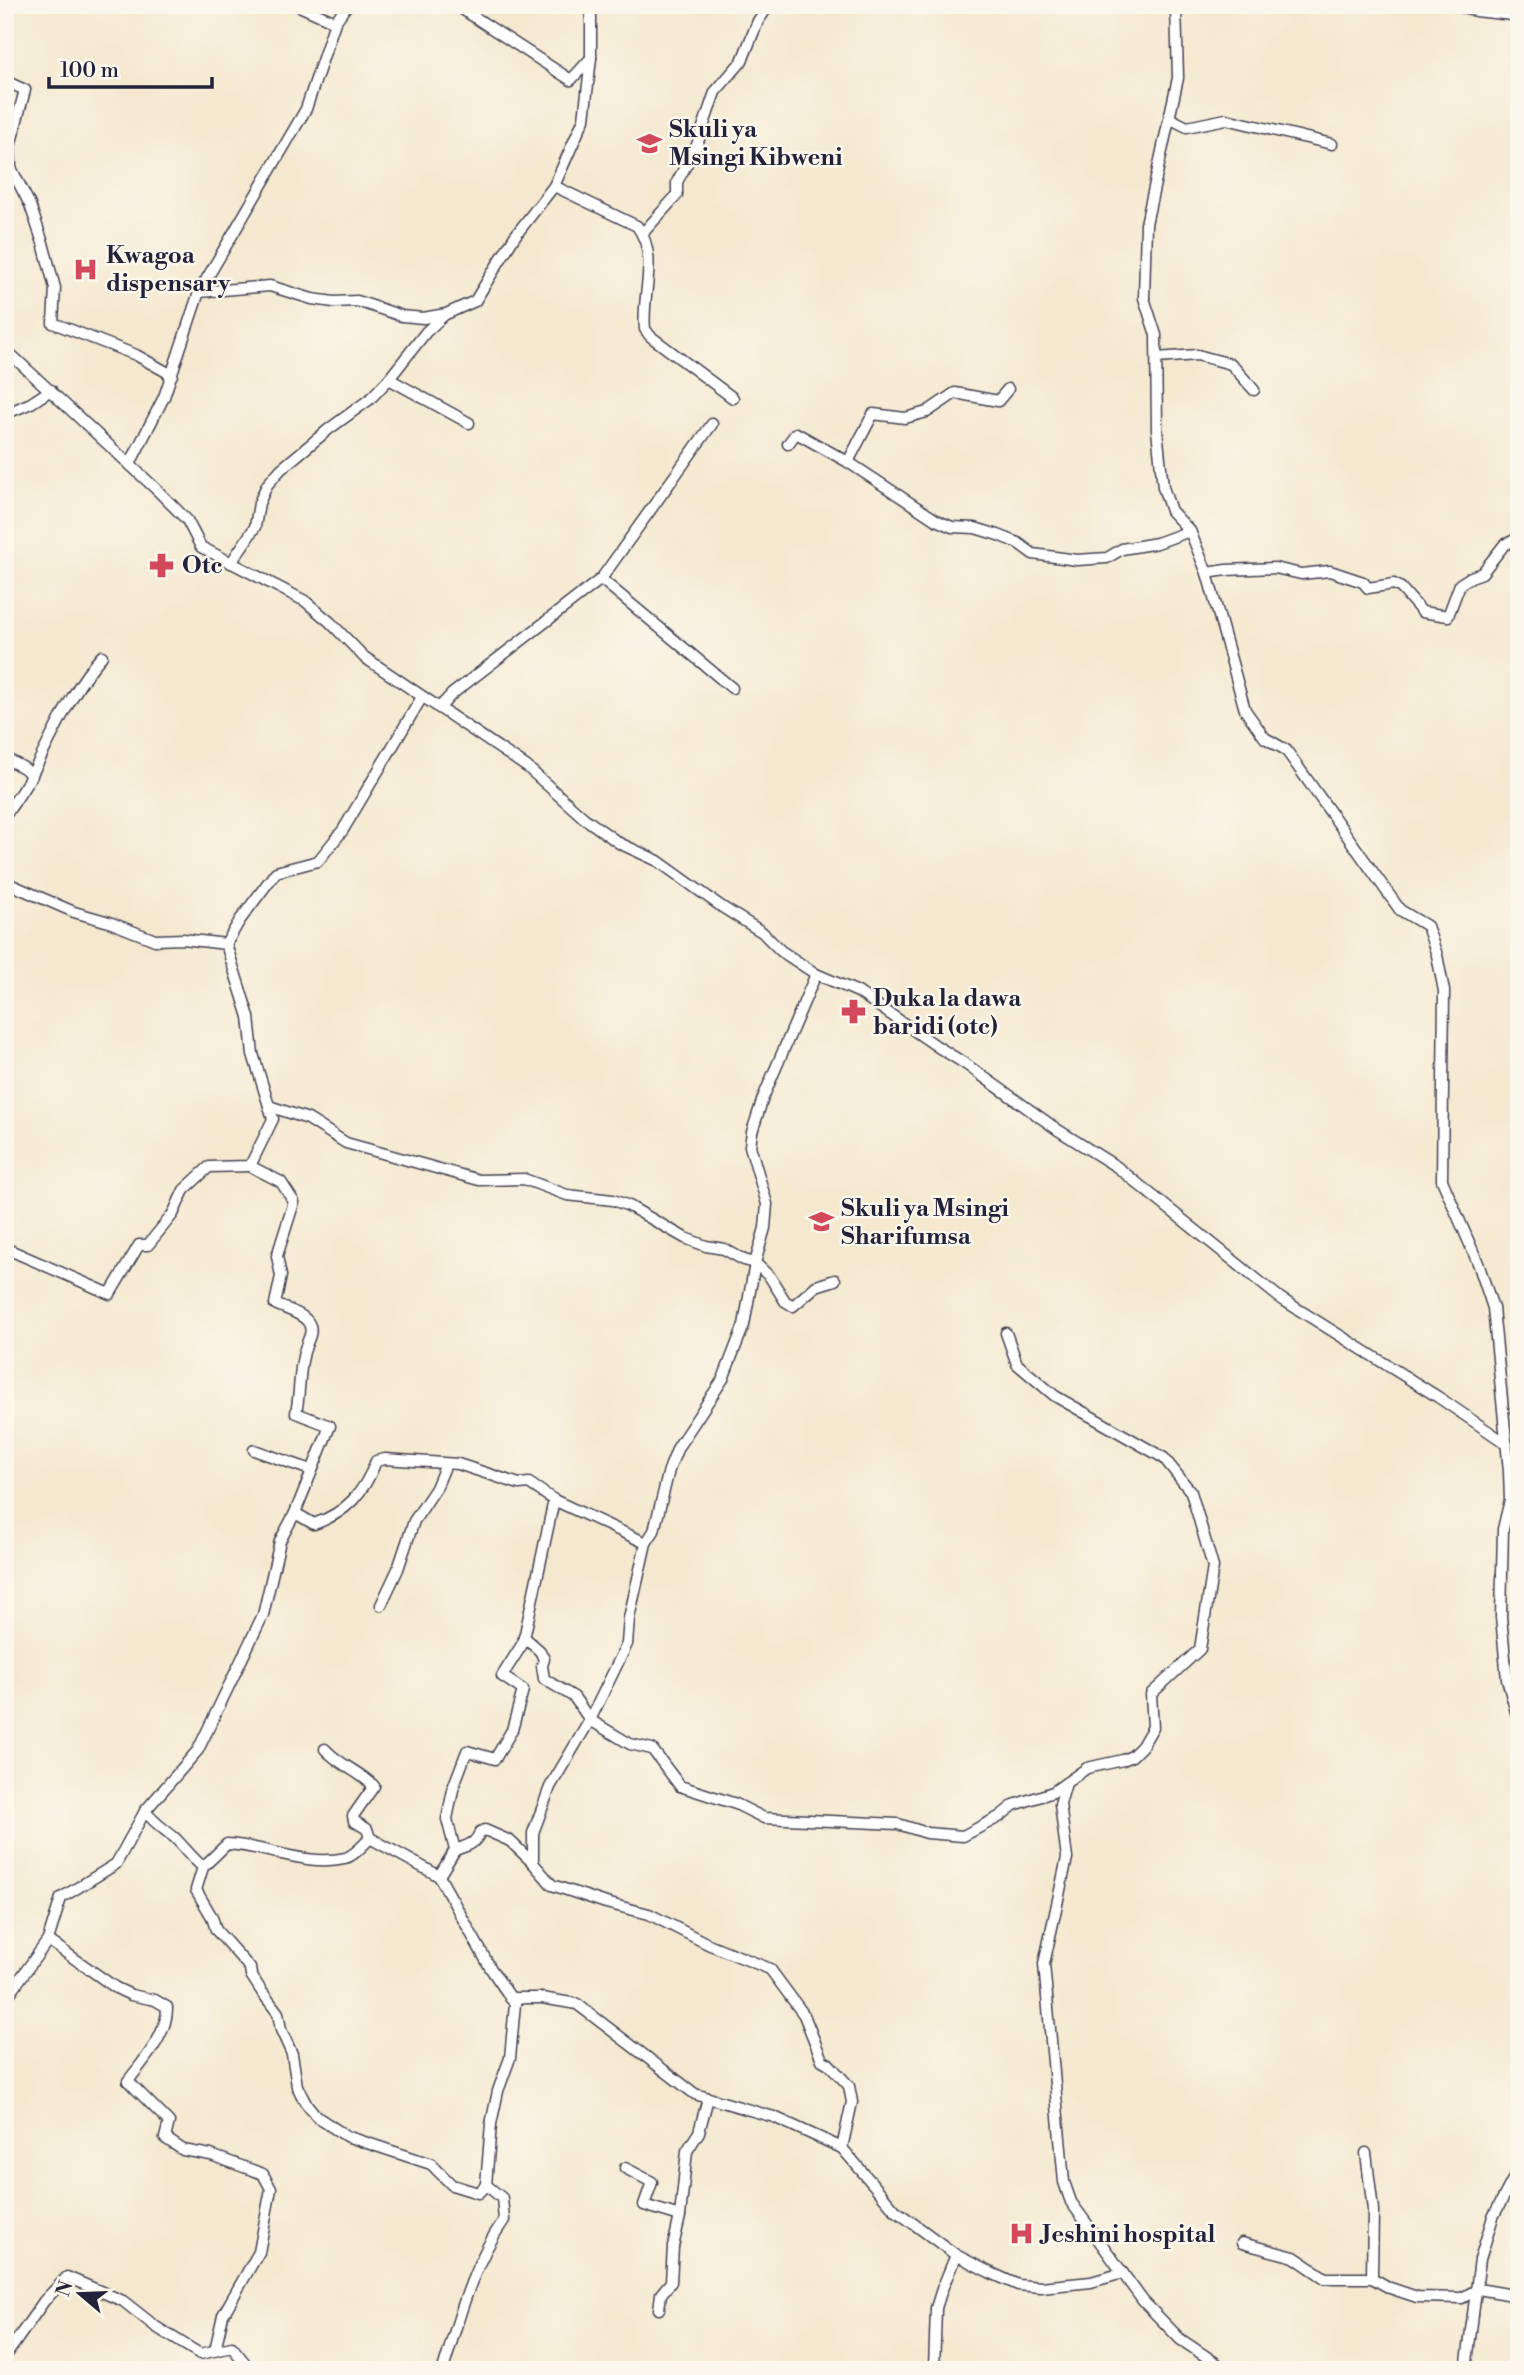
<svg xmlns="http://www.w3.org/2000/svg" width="1524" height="2375" font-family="'Libre Bodoni',serif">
<rect width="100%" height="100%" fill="#fbf7ec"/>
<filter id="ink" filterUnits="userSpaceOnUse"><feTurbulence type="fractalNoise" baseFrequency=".0143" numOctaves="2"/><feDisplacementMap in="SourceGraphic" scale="14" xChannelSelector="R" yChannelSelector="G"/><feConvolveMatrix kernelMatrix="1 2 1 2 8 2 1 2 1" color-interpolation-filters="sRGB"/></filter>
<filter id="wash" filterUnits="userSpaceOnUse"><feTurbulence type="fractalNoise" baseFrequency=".00686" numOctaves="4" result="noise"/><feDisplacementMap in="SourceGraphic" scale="28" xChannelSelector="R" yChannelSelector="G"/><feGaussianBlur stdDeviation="1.57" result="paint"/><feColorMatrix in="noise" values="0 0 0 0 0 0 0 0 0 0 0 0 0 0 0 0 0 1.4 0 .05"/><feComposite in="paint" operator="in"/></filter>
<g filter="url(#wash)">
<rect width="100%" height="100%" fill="#f4e8cf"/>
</g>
<g filter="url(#ink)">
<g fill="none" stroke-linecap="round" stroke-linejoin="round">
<defs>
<g id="minor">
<path d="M456 5 571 80 591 58"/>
<path d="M1176 5 1178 78 1146 224 1144 298 1156 335 1157 430 1163 487 1171 511 1190 531 1207 573 1245 710 1265 738 1286 750 1400 910 1427 926 1437 955 1444 991 1442 1180 1478 1263 1493 1308 1509 1471 1510 1500 1503 1529 1501 1617 1507 1679 1519 1723"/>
<path d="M1453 5 1476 11 1512 15"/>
<path d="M335 22 347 5"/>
<path d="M5 81 25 90 10 146 11 168 30 205 43 243 55 288 53 323 136 355 172 375"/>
<path d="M1171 119 1187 127 1226 119 1332 144"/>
<path d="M554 186 637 226C660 257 641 294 645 329L650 336 733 398"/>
<path d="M642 234 677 195V182L697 145 715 92 742 61 758 21 769 5"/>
<path d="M199 292 270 286 312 299 334 302 357 301 402 316 423 318 446 314 475 301 515 236 554 186 584 119 591 58V13L587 5"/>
<path d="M5 349 155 488 187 520 201 547 305 601 330 622 364 657 527 767 584 818 619 843 658 861 722 907 762 932 781 951 816 974 858 992 938 1047 964 1063 1058 1130 1117 1167 1280 1298 1438 1397 1507 1444"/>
<path d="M1157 358 1197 355 1231 364 1254 390"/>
<path d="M389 379 426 332 444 315"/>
<path d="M5 414 31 403 51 390"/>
<path d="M788 444 796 433 848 462 936 520 952 527 975 528 998 535 1018 543 1033 554 1077 560 1107 558 1122 549 1157 543 1190 531"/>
<path d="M848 462 873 414 905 418 927 412 955 393 998 401 1008 389"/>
<path d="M130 464 164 397 199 292 306 109 335 22 297 5"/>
<path d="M231 563 255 527 259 503 267 485 281 469 329 429 370 399 389 379 469 423"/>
<path d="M1207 573 1226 570 1275 568 1301 574 1330 571 1363 582 1368 588 1394 584 1401 588 1422 612 1448 616 1460 584 1471 577 1482 573 1504 545 1519 538"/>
<path d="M601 579 712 424"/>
<path d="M439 708 452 694 601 579 732 688"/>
<path d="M5 758 24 768 32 776"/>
<path d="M5 816C14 802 24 789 32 774 54 734 71 690 102 656"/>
<path d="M5 882 74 912 109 922 155 940 183 939 226 944"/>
<path d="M226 944 240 920 276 872 318 861 343 830 422 697"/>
<path d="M269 1106 308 1119 346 1143 479 1180 524 1179 567 1195 613 1200 629 1206 685 1238 706 1246 724 1249 744 1260 755 1263 770 1277 785 1301 793 1306 816 1286 835 1280"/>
<path d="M5 1248 110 1294 139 1245H148L173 1214 184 1190 209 1167 250 1166 273 1119 253 1054 249 1017 226 944"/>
<path d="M254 1450 311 1470"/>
<path d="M554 1500 646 1543 629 1618 627 1644 590 1720 550 1787 533 1833V1863L552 1885 606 1903 649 1914 708 1944 770 1969 804 2015 822 2060 829 2064 849 2086 852 2102 842 2148"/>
<path d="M295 1513 314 1524C346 1513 364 1493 376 1461L385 1459 458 1464 519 1484 529 1483 554 1500 523 1643 502 1676 523 1690 512 1730 495 1759 467 1751 454 1785 447 1819 455 1850 439 1876"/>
<path d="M646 1543 654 1531 669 1470 678 1447 723 1379 744 1325 755 1263 765 1228 767 1204 750 1146 752 1132 763 1098 816 974"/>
<path d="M381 1605 398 1569 414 1521 436 1488 446 1464"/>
<path d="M524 1637 540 1651 544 1659 542 1666 544 1679 574 1697 590 1720 630 1744 652 1749 680 1786 736 1804 764 1818 898 1824 927 1833 963 1836 999 1817 1014 1805 1053 1792 1087 1768 1123 1760 1132 1756 1142 1746 1153 1727 1151 1694 1200 1649 1213 1567 1191 1492 1164 1458 1055 1396 1017 1364 1006 1333"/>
<path d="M325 1749C339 1765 359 1771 374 1786L353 1816 354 1821 367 1829 370 1838 439 1876 491 1969 515 2004 510 2058 498 2091 491 2124 486 2185"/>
<path d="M1066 1783 1060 1804 1067 1858 1044 1964 1064 2182 1071 2202 1143 2301 1180 2339 1226 2370"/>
<path d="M145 1811C153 1822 164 1829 175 1838 185 1848 192 1858 203 1867L227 1844C266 1846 306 1867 345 1858 354 1856 364 1844 370 1838"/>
<path d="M455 1850C466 1846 475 1845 480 1832L485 1830 510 1841 533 1863"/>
<path d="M203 1867 196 1890 212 1917 216 1930 250 1968 251 1975 262 1992 278 2013 281 2030 292 2054 297 2086 305 2102 317 2117 346 2136 431 2164 452 2185 478 2193 486 2185 502 2198 504 2220C472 2265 459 2318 443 2370"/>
<path d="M48 1940 116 1988 131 1995 155 2000 167 2007C168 2034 144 2060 128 2081L169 2122 165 2138 183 2150 211 2155 263 2174 271 2189 259 2252 223 2315 215 2350"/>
<path d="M510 1998H542L577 2004 695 2094 774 2117 842 2148 895 2210 956 2255 989 2272 1018 2285 1041 2287 1091 2282 1123 2273"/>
<path d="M5 2000 48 1940 61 1898 116 1864 145 1811 198 1750 263 1615 280 1541 295 1513 330 1426 296 1413C301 1389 298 1365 307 1343 310 1336 313 1329 308 1322 302 1313 285 1309 275 1304L281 1276 277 1256 294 1202 281 1182 250 1166"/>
<path d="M1366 2153 1373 2210 1372 2278"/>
<path d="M625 2168 652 2182 644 2205 680 2216"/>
<path d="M1242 2243 1294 2257 1325 2278H1372L1390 2288 1417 2297 1462 2298 1478 2289 1519 2296"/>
<path d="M659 2309 661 2294 671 2282 673 2247 680 2216 687 2151 699 2132 708 2098"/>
<path d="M5 2357 44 2301 67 2277 123 2301 156 2327 200 2354 232 2347 245 2363V2370"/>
<path d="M934 2370 936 2308 942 2289 956 2255"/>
<path d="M1466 2370 1480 2259 1493 2217 1519 2168"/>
</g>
</defs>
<use href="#minor" stroke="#424051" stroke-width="13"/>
<use href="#minor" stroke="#fff" stroke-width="10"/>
</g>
</g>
<defs>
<symbol id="school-bare" viewBox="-9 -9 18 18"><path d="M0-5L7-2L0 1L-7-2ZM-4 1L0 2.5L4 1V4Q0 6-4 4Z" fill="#d1495b" stroke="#fbf7ec" stroke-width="2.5" paint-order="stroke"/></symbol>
<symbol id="hospital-bare" viewBox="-9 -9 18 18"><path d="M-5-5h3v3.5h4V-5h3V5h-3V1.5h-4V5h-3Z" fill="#d1495b" stroke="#fbf7ec" stroke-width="2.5" paint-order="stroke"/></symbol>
<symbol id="pharmacy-bare" viewBox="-9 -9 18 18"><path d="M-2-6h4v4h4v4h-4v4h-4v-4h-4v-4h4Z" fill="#d1495b" stroke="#fbf7ec" stroke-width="2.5" paint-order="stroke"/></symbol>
</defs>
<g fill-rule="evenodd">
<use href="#school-bare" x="632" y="126" width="35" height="35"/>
<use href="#hospital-bare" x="68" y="252" width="35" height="35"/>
<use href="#pharmacy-bare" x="144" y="548" width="35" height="35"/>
<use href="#pharmacy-bare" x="836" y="994" width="35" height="35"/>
<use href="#school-bare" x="804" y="1204" width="35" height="35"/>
<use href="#hospital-bare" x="1004" y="2216" width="35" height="35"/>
</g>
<g text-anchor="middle" stroke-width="5" stroke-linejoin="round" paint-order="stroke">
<g font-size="24" font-weight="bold" fill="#22223b" stroke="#fbf7ec" text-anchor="start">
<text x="669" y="137">Skuli ya<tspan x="669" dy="28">Msingi Kibweni</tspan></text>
<text x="106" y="263">Kwagoa<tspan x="106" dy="28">dispensary</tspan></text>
<text x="182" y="573">Otc</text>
<text x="873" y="1006">Duka la dawa<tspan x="873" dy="28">baridi (otc)</tspan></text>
<text x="841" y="1216">Skuli ya Msingi<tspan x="841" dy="28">Sharifumsa</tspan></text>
<text x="1042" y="2242">Jeshini hospital</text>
</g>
</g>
<rect width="1524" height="2375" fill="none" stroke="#fbf7ec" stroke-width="28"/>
<g transform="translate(80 2294) rotate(289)" stroke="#fbf7ec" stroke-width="5" paint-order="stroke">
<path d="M0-5L12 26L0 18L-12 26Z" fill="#22223b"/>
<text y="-10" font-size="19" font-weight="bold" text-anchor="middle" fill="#22223b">N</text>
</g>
<path d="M49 77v10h163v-10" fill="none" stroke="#22223b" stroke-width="3.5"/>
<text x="60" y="77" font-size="21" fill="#22223b" stroke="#fbf7ec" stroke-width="5" paint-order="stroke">100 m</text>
</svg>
